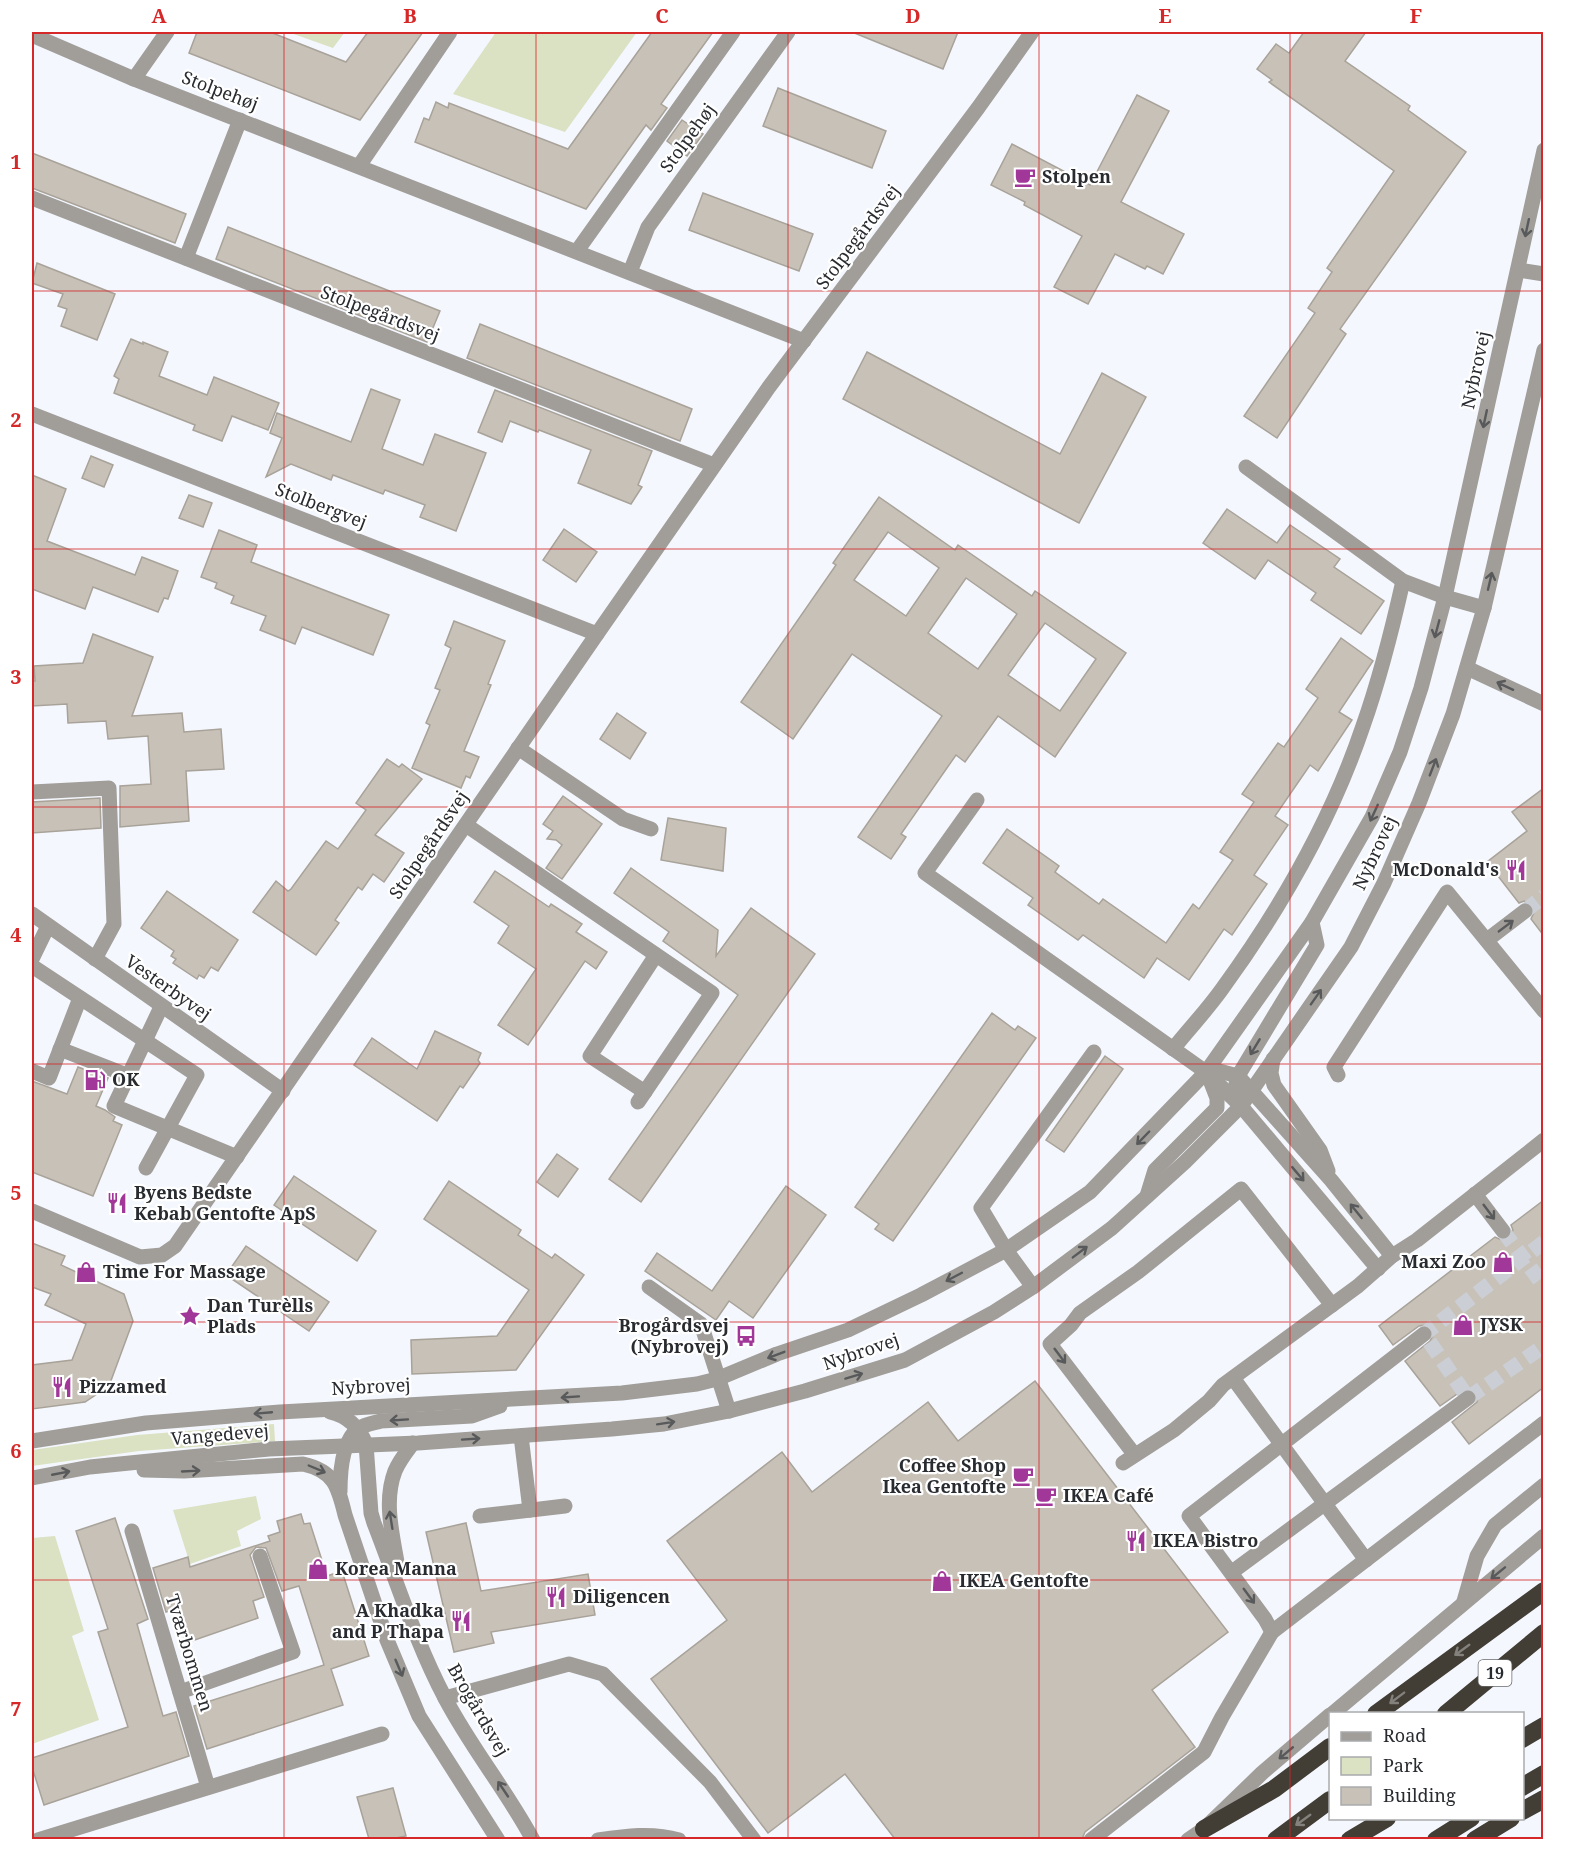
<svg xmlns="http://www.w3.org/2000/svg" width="1575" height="1871" font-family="'Noto Serif',serif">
<rect width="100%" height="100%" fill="#f4f8fe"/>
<g fill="#dbe1c3">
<path d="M288 32H345L333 48Z"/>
<path d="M496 32H637L565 132 453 94Z"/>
<path d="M274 1424 275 1441 139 1451 32 1466V1450L137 1435Z"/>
<path d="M256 1496 261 1519 237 1531 241 1546 190 1564 173 1510Z"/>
<path d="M55 1536 84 1631 72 1636 99 1720 32 1744V1538Z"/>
</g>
<g fill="#c7c1b8" stroke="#a8a299" stroke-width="1.5" fill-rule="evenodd">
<path d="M197 32H270L346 62 368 32H423L360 120 189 53Z"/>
<path d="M652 32H713L661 104 667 108 651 130 646 125 586 209 415 142 424 118 429 120 436 102 448 108 449 103 568 149Z"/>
<path d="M852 32H958L943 69Z"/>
<path d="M1304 32H1366L1345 61 1410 106 1408 110 1466 152 1340 329 1346 334 1277 438 1244 416 1315 313 1308 308 1332 272 1327 268 1394 171 1269 82 1272 80 1257 69 1276 44 1289 53Z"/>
<path d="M778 88 886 131 872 168 763 126Z"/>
<path d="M1137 95 1169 111 1121 202 1184 234 1163 274 1147 266 1145 269 1115 254 1088 304 1054 287 1082 236 1024 205 1025 202 991 185 1012 144 1090 185Z"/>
<path d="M682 120 703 134 687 156 667 141Z"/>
<path d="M32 153 186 214 175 243 32 188Z"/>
<path d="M703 193 813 234 799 271 689 230Z"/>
<path d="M228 227 440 311 427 342 216 259Z"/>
<path d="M37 263 115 294 97 340 61 326 67 309 58 306 63 294 32 283Z"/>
<path d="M480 324 692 409 680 441 467 358Z"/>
<path d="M131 339 143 344V342L168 352 159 376 207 395 214 377 279 403 268 430 232 416 222 441 193 430 195 425 114 393 119 379 114 376Z"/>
<path d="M867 352 1060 454 1102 373 1146 397 1079 523 843 399Z"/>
<path d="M371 389 400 400 382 449 423 465 435 434 486 453 456 531 420 517 425 505 385 490 383 494 333 475 331 480 291 464 266 477 282 438 270 433 277 413 351 442Z"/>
<path d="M495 390 652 451 638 485 642 487 631 504 578 483 591 450 539 430 538 432 510 421 502 442 478 432Z"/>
<path d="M91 456 113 465 104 487 82 478Z"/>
<path d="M32 475 66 489 47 541 135 575 142 557 178 571 168 599 164 598 158 612 93 587 85 609 32 589Z"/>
<path d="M189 495 212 503 203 527 179 518Z"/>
<path d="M879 497 955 550 958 545 1032 596 1035 591 1126 653 1055 757 998 716 965 762 956 755 901 834 906 837 891 859 858 837 942 716 852 654 793 739 741 702 836 565 833 563ZM888 532 939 568 906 616 854 580ZM966 578 1017 614 978 669 928 633ZM1045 623 1096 659 1060 711 1008 675Z"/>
<path d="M1227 509 1277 543 1290 525 1340 559 1334 567 1384 601 1361 634 1311 600 1316 593 1268 560 1255 579 1203 543Z"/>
<path d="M564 529 597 552 576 582 543 560Z"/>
<path d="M219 530 257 545 251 562 389 615 373 655 302 627 295 644 260 630 266 616 231 603 234 596 215 588 217 583 201 577Z"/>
<path d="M454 621 505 641 488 684 491 685 464 751 479 757 470 778 466 776 461 788 412 768 430 725 426 723 440 690 435 688 451 648 445 645Z"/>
<path d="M93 634 153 657 132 716 182 713 184 732 221 729 224 769 186 771 189 821 120 827V786L151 784 148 736 108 739 106 721 68 723 67 704 32 706V681H35L34 666 83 663Z"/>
<path d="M1341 638 1373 661 1339 712 1352 720 1318 771 1310 765 1275 816 1288 825 1254 875 1267 884 1232 935 1224 929 1189 980 1157 958 1144 978 1083 935 1078 940 1028 905 1033 898 983 863 1007 829 1059 866 1055 872 1099 904 1103 899 1166 943 1193 904 1199 909 1233 860 1220 852 1254 802 1242 794 1278 743 1284 747 1318 698 1306 689Z"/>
<path d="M617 713 646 733 630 759 600 739Z"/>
<path d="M387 759 399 767 402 764 422 779 375 835 404 853 384 882 373 874 362 890 358 887 335 920 339 923 316 955 253 912 276 881 288 891 291 889 326 841 338 849 366 810 356 803Z"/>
<path d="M1544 788V936L1531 919 1535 910 1532 905 1524 901 1519 903 1487 862 1527 831 1512 812Z"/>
<path d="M563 796 602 824 562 879 546 868 562 845 556 840 547 839 553 831 543 824Z"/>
<path d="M100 798 101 828 32 833V802Z"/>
<path d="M668 818 726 828 723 871 661 860Z"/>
<path d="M631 868 718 930 716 956 751 908 815 954 641 1202 609 1179 738 995 663 941 669 932 614 893Z"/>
<path d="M495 871 549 907 551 904 582 924 576 932 607 952 596 969 585 961 528 1045 498 1025 536 969 498 943 509 926 474 902Z"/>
<path d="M167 891 238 940 218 971 211 967 204 978 199 975 197 979 173 963 176 959 171 956 174 951 141 928Z"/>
<path d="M992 1013 1015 1030 1018 1026 1036 1038 893 1241 875 1229 879 1224 855 1207Z"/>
<path d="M435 1031 481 1053 478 1060 480 1063 463 1088 460 1086 437 1121 354 1065 372 1038 417 1069Z"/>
<path d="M1105 1056 1123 1069 1064 1152 1046 1140Z"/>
<path d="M78 1067 108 1078 96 1106 105 1110 115 1117 113 1121 122 1125 93 1196 32 1172V1081L67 1094Z"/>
<path d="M557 1154 578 1169 558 1197 537 1182Z"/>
<path d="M294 1176 376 1231 357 1261 274 1205Z"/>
<path d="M449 1181 521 1230 518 1235 552 1258 555 1254 584 1275 516 1370 412 1374 411 1340 497 1336 529 1290 424 1219Z"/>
<path d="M786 1186 826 1215 753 1318 729 1301 716 1320 645 1271 657 1253 712 1291Z"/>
<path d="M1544 1200V1387L1469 1444 1452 1422 1477 1402 1478 1398 1475 1392 1467 1388 1463 1390 1440 1406 1405 1361 1430 1341 1434 1333 1432 1329 1427 1325 1419 1326 1393 1345 1379 1326 1495 1237 1504 1241 1509 1238 1513 1230 1511 1225Z"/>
<path d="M32 1243 65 1256 61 1265 124 1294 133 1321 109 1386 85 1402 32 1409V1365L72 1360 86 1324 45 1305 51 1294 32 1287Z"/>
<path d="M246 1246 329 1302 309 1331 226 1275Z"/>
<path d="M1035 1381 1228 1632 1152 1690 1195 1747 1085 1832 1082 1839H895L845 1774 768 1833 651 1679 727 1620 667 1541 782 1452 812 1492 928 1402 958 1441Z"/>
<path d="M301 1514 304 1524 310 1523 327 1576 342 1571 369 1656 331 1669 343 1705 207 1749 194 1706 324 1665 299 1586 282 1591 266 1548 256 1547 250 1555 264 1597 253 1601 258 1618 186 1643 175 1609 166 1612 153 1568 188 1557 190 1567 270 1541 268 1536 280 1532 277 1521Z"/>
<path d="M115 1518 148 1619 137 1624 163 1716 176 1712 189 1756 44 1805 32 1767V1758L128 1727 98 1632 108 1629 76 1531Z"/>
<path d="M466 1523 481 1591 588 1574 595 1615 491 1632 494 1643 454 1652 426 1532Z"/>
<path d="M393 1788 406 1836 391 1839H369L357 1797Z"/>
</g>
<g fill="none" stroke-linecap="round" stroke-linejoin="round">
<g stroke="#cbcfd5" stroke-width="15" stroke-dasharray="15 8" stroke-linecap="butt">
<path d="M1525 911 1544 896"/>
<path d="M1503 1231 1544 1286"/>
<path d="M1544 1242 1424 1334 1468 1398 1544 1346"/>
</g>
<g stroke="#a19e9a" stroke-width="15">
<path d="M32 35 134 79 804 341"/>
<path d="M134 79 167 32"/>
<path d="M359 166 450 32"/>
<path d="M32 198 714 465"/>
<path d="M577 251 733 32"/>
<path d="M186 258 240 120"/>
<path d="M1518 270 1544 274"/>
<path d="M630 272 648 227 788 32"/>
<path d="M32 414 597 634"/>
<path d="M1246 467 1403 581 1445 597 1484 608"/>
<path d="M1467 668 1544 704"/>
<path d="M518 748 623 819 651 829"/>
<path d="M32 792 109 788 114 924 95 959"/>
<path d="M977 800 925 873 1206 1072 1241 1106"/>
<path d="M466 825 712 993 638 1102"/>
<path d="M32 914 283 1091"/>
<path d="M1312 922 1317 945 1238 1076C1234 1088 1235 1094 1241 1106L1378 1269"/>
<path d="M1487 940 1525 911"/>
<path d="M32 959 48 926"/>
<path d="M32 966 197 1075 146 1168"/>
<path d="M161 1007 114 1106 237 1157"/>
<path d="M60 1049 129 1076"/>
<path d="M1173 1049C1189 1029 1207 1010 1222 989 1281 908 1331 821 1363 726 1380 678 1392 630 1403 581"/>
<path d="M1273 1059 1271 1073 1274 1085 1320 1150 1328 1171"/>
<path d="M32 1071 49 1078 80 998"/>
<path d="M1206 1072 1219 1071 1238 1076 1331 1180 1392 1256"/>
<path d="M1338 1075 1334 1067 1447 892 1544 1011"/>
<path d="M645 1092 590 1056 656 955"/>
<path d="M1475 1194 1503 1231"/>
<path d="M1147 1196 1155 1170 1217 1108V1098L1210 1080"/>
<path d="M32 1211 140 1257 162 1255 175 1246 597 634 769 387 978 108 1032 32"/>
<path d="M649 1287 701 1324 729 1411"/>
<path d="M1033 1287 1006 1250 981 1208 1094 1052"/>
<path d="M1233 1378 1366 1560"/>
<path d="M330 1412C348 1416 359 1427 366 1444L371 1513 374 1523C397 1582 416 1643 445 1698 471 1748 507 1791 533 1840"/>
<path d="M521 1436 530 1510"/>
<path d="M32 1441 146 1423 280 1412 622 1393 697 1384 717 1379 777 1354 848 1330 921 1295 1006 1250 1090 1192 1206 1072 1312 922 1372 817 1400 752 1421 688 1445 597 1544 150"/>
<path d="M1134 1454 1050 1344 1071 1325 1080 1313 1138 1272 1241 1189 1332 1305"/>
<path d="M1123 1463 1174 1430 1209 1401 1223 1385 1358 1286 1392 1256 1417 1240 1544 1140"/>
<path d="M144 1470 184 1471 303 1464C334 1471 338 1486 345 1515L387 1640 419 1716 498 1840"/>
<path d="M32 1478 90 1467 269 1449 418 1443 612 1429 664 1424 729 1411 805 1391 905 1360 994 1312 1033 1287 1112 1228 1185 1162 1241 1106 1351 947 1384 883 1419 803 1453 714 1484 608 1544 350"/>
<path d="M340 1492C340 1473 342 1441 358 1429 365 1424 374 1423 381 1421L472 1416 500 1406"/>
<path d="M480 1516 565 1506"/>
<path d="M132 1531 208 1787"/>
<path d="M398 1568C393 1536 383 1502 395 1471 399 1461 407 1451 413 1443"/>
<path d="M1232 1572 1468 1398"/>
<path d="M1464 1601 1477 1556 1495 1525 1544 1485"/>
<path d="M1272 1632 1265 1619 1189 1516 1424 1334"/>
<path d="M180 1692 293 1652 260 1556"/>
<path d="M445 1698 569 1664 603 1674 710 1782 754 1840"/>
<path d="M1332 1714 1544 1536"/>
<path d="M38 1840 382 1734"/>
<path d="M598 1840C625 1836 652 1832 679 1840"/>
<path d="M1091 1840 1204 1752 1222 1717 1272 1632 1544 1423"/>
<path d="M1188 1840 1204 1829 1262 1773 1330 1715"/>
</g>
<g stroke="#423d35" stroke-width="18">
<path d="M1376 1714 1544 1591"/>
<path d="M1446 1714 1544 1633"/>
<path d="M1522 1739 1544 1726"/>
<path d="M1522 1787 1544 1774"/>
<path d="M1522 1811 1544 1799"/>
<path d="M1204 1829 1274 1789 1330 1747"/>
<path d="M1276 1840 1330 1800"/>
<path d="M1350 1840 1387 1818"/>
<path d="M1436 1840 1471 1818"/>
<path d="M1475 1840 1511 1818"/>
</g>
</g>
<defs><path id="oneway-shaft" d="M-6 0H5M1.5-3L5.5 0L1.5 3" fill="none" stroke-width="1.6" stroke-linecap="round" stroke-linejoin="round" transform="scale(1.5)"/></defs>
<g stroke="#58595a">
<use href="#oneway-shaft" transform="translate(1527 228) rotate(102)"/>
<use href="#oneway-shaft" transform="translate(1485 419) rotate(102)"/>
<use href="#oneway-shaft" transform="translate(1490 581) rotate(-77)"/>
<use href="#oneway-shaft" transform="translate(1437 629) rotate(105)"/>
<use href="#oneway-shaft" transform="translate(1505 686) rotate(-155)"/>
<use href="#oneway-shaft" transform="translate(1433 767) rotate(-69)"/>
<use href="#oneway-shaft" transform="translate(1374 813) rotate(115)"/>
<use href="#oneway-shaft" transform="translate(1506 926) rotate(-37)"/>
<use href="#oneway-shaft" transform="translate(1316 997) rotate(-55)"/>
<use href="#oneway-shaft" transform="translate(1255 1047) rotate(121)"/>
<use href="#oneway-shaft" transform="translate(1143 1138) rotate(134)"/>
<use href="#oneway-shaft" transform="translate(1298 1174) rotate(50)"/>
<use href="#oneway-shaft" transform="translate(1356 1211) rotate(-129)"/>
<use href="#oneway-shaft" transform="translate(1489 1212) rotate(53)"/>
<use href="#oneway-shaft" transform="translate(1080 1252) rotate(-37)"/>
<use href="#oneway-shaft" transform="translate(954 1277) rotate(152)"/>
<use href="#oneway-shaft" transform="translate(776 1355) rotate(159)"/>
<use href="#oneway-shaft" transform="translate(1060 1356) rotate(53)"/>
<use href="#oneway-shaft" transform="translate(854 1376) rotate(-17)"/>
<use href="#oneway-shaft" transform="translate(570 1397) rotate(176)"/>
<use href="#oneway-shaft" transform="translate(263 1413) rotate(175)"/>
<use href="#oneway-shaft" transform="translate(399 1420) rotate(176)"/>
<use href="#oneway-shaft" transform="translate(666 1423) rotate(-9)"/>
<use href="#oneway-shaft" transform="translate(471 1439) rotate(-4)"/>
<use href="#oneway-shaft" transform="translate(317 1469) rotate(23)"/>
<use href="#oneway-shaft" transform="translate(191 1471) rotate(-3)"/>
<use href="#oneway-shaft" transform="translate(61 1473) rotate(-11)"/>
<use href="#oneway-shaft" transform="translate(391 1520) rotate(-99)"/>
<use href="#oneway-shaft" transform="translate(1498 1573) rotate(141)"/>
<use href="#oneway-shaft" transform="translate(1249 1596) rotate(54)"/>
<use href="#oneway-shaft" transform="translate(399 1668) rotate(67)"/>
<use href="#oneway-shaft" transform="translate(1286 1753) rotate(140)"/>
<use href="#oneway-shaft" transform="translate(503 1789) rotate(-124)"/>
</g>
<g stroke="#84817c">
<use href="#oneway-shaft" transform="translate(1462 1650) rotate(144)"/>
<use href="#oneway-shaft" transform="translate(1397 1698) rotate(143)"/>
<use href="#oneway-shaft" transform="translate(1303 1820) rotate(144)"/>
</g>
<path fill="none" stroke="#d62828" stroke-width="1.5" stroke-opacity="0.55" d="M284 32V1840M536 32V1840M788 32V1840M1039 32V1840M1290 32V1840M32 291H1544M32 549H1544M32 807H1544M32 1064H1544M32 1322H1544M32 1580H1544"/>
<defs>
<symbol id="cafe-bare" viewBox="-9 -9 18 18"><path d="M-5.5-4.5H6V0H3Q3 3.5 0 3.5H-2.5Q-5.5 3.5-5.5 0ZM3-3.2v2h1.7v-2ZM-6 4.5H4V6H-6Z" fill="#a13799" stroke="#fff" stroke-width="2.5" paint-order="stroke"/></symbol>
<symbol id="restaurant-bare" viewBox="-9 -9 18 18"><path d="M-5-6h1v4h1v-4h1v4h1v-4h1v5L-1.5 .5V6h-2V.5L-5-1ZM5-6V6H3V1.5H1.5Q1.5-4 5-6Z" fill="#a13799" stroke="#fff" stroke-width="2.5" paint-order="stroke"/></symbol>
<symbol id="fuel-bare" viewBox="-9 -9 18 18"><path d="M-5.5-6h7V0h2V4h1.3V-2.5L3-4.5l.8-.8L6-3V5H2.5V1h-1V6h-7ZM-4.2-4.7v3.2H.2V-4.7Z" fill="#a13799" stroke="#fff" stroke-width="2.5" paint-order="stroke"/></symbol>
<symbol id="shop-bare" viewBox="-9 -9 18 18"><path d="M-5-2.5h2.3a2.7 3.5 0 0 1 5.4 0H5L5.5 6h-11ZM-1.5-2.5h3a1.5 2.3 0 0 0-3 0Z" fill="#a13799" stroke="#fff" stroke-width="2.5" paint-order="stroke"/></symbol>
<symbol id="sight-bare" viewBox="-9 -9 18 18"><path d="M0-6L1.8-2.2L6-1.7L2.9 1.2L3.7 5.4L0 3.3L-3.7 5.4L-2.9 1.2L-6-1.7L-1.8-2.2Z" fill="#a13799" stroke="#fff" stroke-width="2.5" paint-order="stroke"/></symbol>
<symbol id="bus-bare" viewBox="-9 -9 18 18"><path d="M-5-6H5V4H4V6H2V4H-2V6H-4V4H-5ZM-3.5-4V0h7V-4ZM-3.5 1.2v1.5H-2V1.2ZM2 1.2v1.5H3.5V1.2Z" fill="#a13799" stroke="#fff" stroke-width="2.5" paint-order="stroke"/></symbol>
</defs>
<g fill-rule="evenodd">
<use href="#cafe-bare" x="1010" y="162" width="30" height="30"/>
<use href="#restaurant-bare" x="1501" y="855" width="30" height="30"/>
<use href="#fuel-bare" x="80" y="1065" width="30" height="30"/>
<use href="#restaurant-bare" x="102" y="1188" width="30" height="30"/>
<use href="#shop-bare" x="1488" y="1247" width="30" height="30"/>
<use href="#shop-bare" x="71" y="1257" width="30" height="30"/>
<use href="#sight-bare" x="175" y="1301" width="30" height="30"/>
<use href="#shop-bare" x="1448" y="1310" width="30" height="30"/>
<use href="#bus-bare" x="731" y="1321" width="30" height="30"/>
<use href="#restaurant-bare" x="47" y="1372" width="30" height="30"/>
<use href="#cafe-bare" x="1008" y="1461" width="30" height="30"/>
<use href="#cafe-bare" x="1031" y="1481" width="30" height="30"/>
<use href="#restaurant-bare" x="1121" y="1526" width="30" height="30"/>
<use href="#shop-bare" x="303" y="1554" width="30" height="30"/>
<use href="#shop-bare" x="927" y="1566" width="30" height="30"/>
<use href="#restaurant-bare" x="541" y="1582" width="30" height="30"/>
<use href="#restaurant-bare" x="446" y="1606" width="30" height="30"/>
</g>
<g text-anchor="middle" stroke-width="4.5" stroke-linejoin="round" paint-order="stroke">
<rect fill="#fff" stroke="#686b6d" stroke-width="1.5" x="1478.5" y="1660" width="33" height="26" rx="4.5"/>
<g font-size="16" font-weight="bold" fill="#282b2f">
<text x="1495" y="1679">19</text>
</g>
<g font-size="18" fill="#282b2f" stroke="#fff">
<text transform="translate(220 91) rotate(21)" y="6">Stolpehøj</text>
<text transform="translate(688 138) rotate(-54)" y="6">Stolpehøj</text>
<text transform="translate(858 237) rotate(-53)" y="6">Stolpegårdsvej</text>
<text transform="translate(380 314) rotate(21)" y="6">Stolpegårdsvej</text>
<text transform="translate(1476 370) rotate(-78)" y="6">Nybrovej</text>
<text transform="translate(321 506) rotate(21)" y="6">Stolbergvej</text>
<text transform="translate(429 845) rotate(-56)" y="6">Stolpegårdsvej</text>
<text transform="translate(1375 853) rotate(-65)" y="6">Nybrovej</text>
<text transform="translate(168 988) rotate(35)" y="6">Vesterbyvej</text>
<text transform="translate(861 1352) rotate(-19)" y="6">Nybrovej</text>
<text transform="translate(371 1387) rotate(-3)" y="6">Nybrovej</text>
<text transform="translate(220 1435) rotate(-5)" y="6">Vangedevej</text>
<text transform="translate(189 1653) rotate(73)" y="6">Tværbommen</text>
<text transform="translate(478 1710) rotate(60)" y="6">Brogårdsvej</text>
</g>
<g font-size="18" font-weight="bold" fill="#282b2f" stroke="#fff" text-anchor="start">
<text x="1042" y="183">Stolpen</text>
<text x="1499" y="876" text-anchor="end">McDonald's</text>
<text x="112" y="1086">OK</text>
<text x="134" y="1199">Byens Bedste<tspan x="134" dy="21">Kebab Gentofte ApS</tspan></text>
<text x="1486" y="1268" text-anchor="end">Maxi Zoo</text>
<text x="103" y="1278">Time For Massage</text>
<text x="207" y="1312">Dan Turèlls<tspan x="207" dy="21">Plads</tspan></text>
<text x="1480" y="1331">JYSK</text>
<text x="729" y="1332" text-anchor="end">Brogårdsvej<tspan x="729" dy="21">(Nybrovej)</tspan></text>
<text x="79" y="1393">Pizzamed</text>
<text x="1006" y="1472" text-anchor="end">Coffee Shop<tspan x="1006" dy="21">Ikea Gentofte</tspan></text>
<text x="1063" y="1502">IKEA Café</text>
<text x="1153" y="1547">IKEA Bistro</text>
<text x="335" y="1575">Korea Manna</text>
<text x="959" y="1587">IKEA Gentofte</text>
<text x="573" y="1603">Diligencen</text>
<text x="444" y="1617" text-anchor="end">A Khadka<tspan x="444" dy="21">and P Thapa</tspan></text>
</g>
</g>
<rect width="1575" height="1871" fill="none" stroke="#ffffff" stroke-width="66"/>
<rect x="1329" y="1712" width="195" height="108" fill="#ffffff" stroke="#a9aaac" stroke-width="1.5"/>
<rect x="1341" y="1732" width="30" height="9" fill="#a19e9a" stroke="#a9aaac" stroke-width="1.5"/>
<text x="1383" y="1742" font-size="18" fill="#282b2f">Road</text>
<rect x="1341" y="1757" width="30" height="18" fill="#dbe1c3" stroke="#a9aaac" stroke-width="1.5"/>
<text x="1383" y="1772" font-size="18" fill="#282b2f">Park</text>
<rect x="1341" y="1787" width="30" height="18" fill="#c7c1b8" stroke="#a9aaac" stroke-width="1.5"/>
<text x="1383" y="1802" font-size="18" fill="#282b2f">Building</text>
<rect x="33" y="33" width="1509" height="1805" fill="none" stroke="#d62828" stroke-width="2"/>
<g font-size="20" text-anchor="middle" font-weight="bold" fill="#d62828">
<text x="159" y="23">A</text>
<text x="410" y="23">B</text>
<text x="662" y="23">C</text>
<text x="913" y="23">D</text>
<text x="1165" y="23">E</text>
<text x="1416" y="23">F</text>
<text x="16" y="169">1</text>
<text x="16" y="427">2</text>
<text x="16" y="684">3</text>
<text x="16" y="942">4</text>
<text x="16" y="1200">5</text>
<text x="16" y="1458">6</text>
<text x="16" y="1716">7</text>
</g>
</svg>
